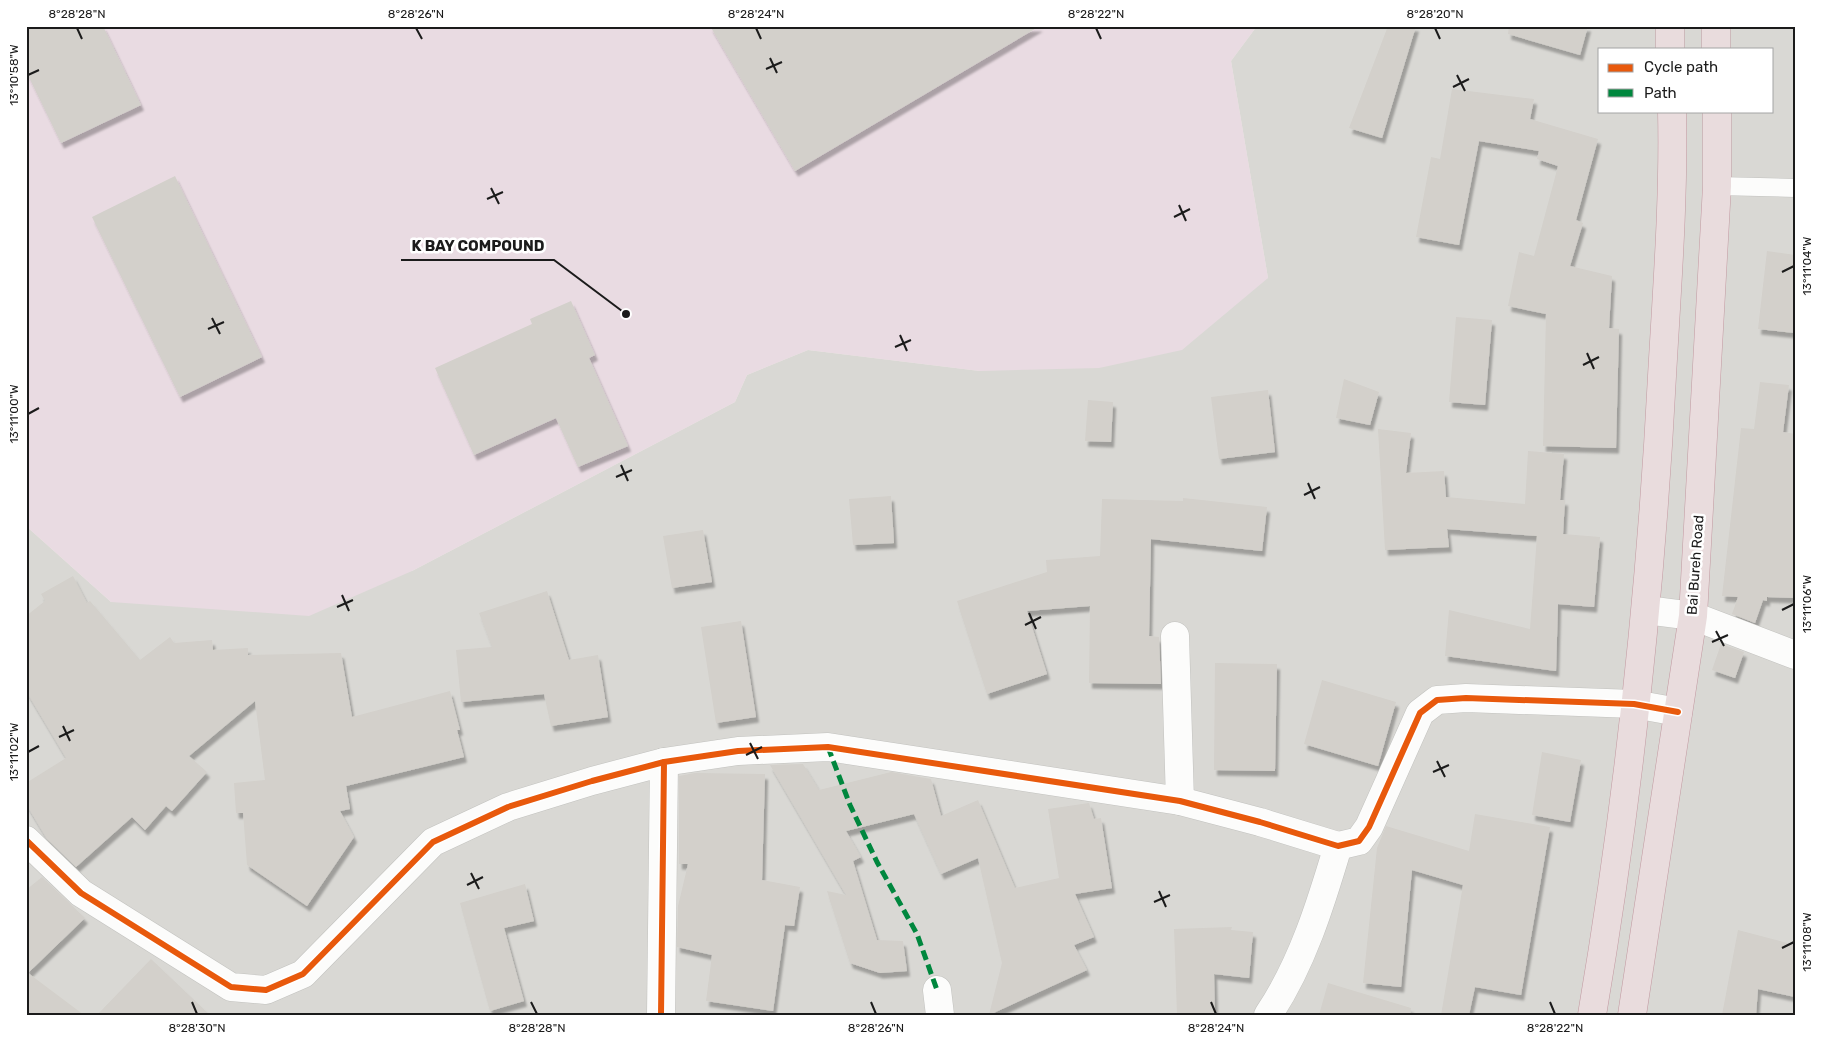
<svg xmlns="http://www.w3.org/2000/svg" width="1821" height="1041" font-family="Rubik,sans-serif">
<defs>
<filter id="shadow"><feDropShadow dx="3" dy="5.5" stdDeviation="1" flood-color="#0004"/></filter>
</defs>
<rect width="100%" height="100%" fill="#eae9e2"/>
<path fill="#d9d8d4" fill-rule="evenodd" d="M1257 26H1795V1015H26V526L111 602 412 571 735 402 747 375 808 350 980 371 1268 278 1231 61ZM1600 49H1772V111H1600Z"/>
<path fill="#e9dbe2" d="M26 26H1257L1231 61 1268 278 1182 350 1099 368 980 371 808 350 747 375 735 402 412 571 309 616 111 602 26 526Z"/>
<g fill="#d3d0cb" filter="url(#shadow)">
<path d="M26 26H103L141 105 61 143 26 71Z"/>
<path d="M710 26H1040L795 171Z"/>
<path d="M1388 26H1416L1382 138 1349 128Z"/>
<path d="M1509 26H1588L1580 55 1508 34Z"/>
<path d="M1452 89 1534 99 1530 119 1598 139 1576 220 1583 223 1570 266 1612 276 1609 328 1619 329 1616 448 1543 446 1546 314 1508 306 1519 252 1534 256 1558 166 1537 159 1539 151 1479 141 1459 245 1416 237 1431 157 1440 159Z"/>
<path d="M175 176 262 357 180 397 92 217Z"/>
<path d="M1767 251 1795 255V333L1758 329Z"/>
<path d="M571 301 595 355 589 358 628 446 578 467 556 418 474 455 435 368 532 324 530 319Z"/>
<path d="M1456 317 1492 320 1485 405 1449 402Z"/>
<path d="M1344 379 1379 392 1370 425 1336 418Z"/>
<path d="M1760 382 1789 385 1783 432 1795 434V598L1767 597V601L1763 600 1755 623 1732 614 1738 597 1722 596 1741 428 1754 429Z"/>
<path d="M1268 390 1275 452 1219 459 1211 397Z"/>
<path d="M1088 400 1113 402 1111 442 1085 441Z"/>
<path d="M1378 429 1411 433 1406 473 1444 471 1446 497 1525 504 1528 451 1564 454 1560 500H1565L1563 534 1600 537 1594 607 1558 604 1556 671 1445 656 1449 610 1530 629 1537 536 1447 529 1449 547 1385 550Z"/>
<path d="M891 496 894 543 853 545 849 499Z"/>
<path d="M1183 498 1267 507 1262 551 1151 539 1149 636 1159 637 1161 684 1089 683 1090 606 1027 611 1047 674 987 694 957 601 1047 572 1046 560 1100 556 1102 499 1183 501Z"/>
<path d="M703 530 712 582 672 588 663 536Z"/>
<path d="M73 576 87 603 90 601 140 660 170 637 174 643 212 640 213 650 248 648V655L341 653 352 717 450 691 460 730H457L464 757 346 786 350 809 340 811 354 837 307 906 247 865 243 813H236L234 783 265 780 255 701 189 756 207 772 172 811 166 806 145 830 132 817 76 867 47 839 26 804V783L66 758 26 691V616L45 601 41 594Z"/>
<path d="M547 591 569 660 598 655 608 717 551 726 544 694 461 702 456 650 492 647 479 613Z"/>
<path d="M741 621 756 717 716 723 701 627Z"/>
<path d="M1721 644 1744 652 1735 678 1712 670Z"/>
<path d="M1215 663 1277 664 1275 771 1214 770Z"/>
<path d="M1322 680 1396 702 1378 766 1304 744Z"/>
<path d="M1542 752 1581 760 1570 822 1532 815Z"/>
<path d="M803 764 819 790 891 772 931 779 941 816 978 800 1015 888 1059 878 1048 809 1089 803 1094 819 1101 818 1112 888 1075 894 1094 937 1074 945 1087 970 989 1015 1002 963 978 858 941 874 914 814 846 831 861 857 853 861 877 940 903 941 907 971 880 973 850 963 827 891 846 895 770 765Z"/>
<path d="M695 773 765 774 762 880 800 887 794 926 785 925 773 1011 706 1001 712 955 677 947 678 906 688 864H679V776Z"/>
<path d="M1475 814 1550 827 1521 995 1475 987 1469 1015H1441L1463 885 1412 870 1401 987 1363 983 1377 848 1386 826 1469 851Z"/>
<path d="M42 877 85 918 28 973 84 1015H26V890Z"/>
<path d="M525 884 534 921 504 928 524 1001 490 1011 460 903Z"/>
<path d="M1232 927 1231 930 1253 932 1249 978 1214 974 1215 1015H1177L1174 929Z"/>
<path d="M1738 930 1795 945V997L1758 989 1756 1015H1722Z"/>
<path d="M151 959 210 1015H97Z"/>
<path d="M1328 983 1411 1008 1410 1015H1319Z"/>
</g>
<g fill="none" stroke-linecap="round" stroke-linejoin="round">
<defs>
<path id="lane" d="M1717 186 1795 188"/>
<g id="street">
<path d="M1646 610 1693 616 1795 655"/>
<path d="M1175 636 1180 801"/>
<path d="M26 840 81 893 231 987 266 990 303 974 433 842 508 807 592 781 664 762"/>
<path d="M937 990 940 1015"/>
<path d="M661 1015 664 762 738 751 828 747 1180 801 1260 822 1338 846 1359 841 1369 827 1420 713 1437 700 1466 698 1634 704 1678 712"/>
<path d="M1268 1015C1302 965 1321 903 1338 846"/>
</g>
<g id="highway">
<path d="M1670 26V49"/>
<path d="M1716 26V49"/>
<path d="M1592 1015C1628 804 1651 590 1662 376 1667 288 1674 199 1672 111"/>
<path d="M1632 1015 1693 616 1717 186V111"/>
</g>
</defs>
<use href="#lane" stroke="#c2c2bf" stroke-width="19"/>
<use href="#street" stroke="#c2c2bf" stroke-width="29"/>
<use href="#highway" stroke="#c299a1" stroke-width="29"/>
<use href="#lane" stroke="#fcfcfb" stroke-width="18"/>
<use href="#street" stroke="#fcfcfb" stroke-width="28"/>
<use href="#highway" stroke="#e9dcdd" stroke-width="28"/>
<path stroke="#00873e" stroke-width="5" stroke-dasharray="10 5" stroke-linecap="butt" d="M828 747 850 805 877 862 917 934 937 990"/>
<defs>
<g id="cycleway">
<path d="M26 840 81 893 231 987 266 990 303 974 433 842 508 807 592 781 664 762"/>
<path d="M661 1015 664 762 738 751 828 747 1180 801 1260 822 1338 846 1359 841 1369 827 1420 713 1437 700 1466 698 1634 704 1678 712"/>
</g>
</defs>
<use href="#cycleway" stroke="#fff" stroke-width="9"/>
<use href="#cycleway" stroke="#e8590c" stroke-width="6"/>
</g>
<path fill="none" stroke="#1b1b1b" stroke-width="2" d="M77 28 82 39M416 28 422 39M756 28 761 39M1096 28 1101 39M1435 28 1440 39M770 58 777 73M766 69 782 62M28 75 39 70M1457 75 1465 91M1453 87 1469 79M491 188 499 204M487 199 503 192M1179 205 1186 221M1174 217 1190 209M1782 272 1794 266M212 318 220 334M208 329 224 322M900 335 907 351M895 347 911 340M1587 353 1594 369M1583 365 1599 357M28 414 39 408M621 465 628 481M616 477 632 470M1308 483 1315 499M1304 495 1320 487M342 595 349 611M337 607 353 600M1782 610 1794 604M1029 613 1036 629M1025 625 1041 617M1716 631 1724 646M1712 642 1728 635M63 726 70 741M59 737 74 730M750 743 758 759M28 752 39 746M746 755 762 747M1437 761 1445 777M1433 772 1449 765M471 873 479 889M467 885 483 877M1159 891 1166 907M1154 902 1170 895M1782 948 1794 942M192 1002 197 1014M531 1002 537 1014M871 1002 876 1014M1211 1002 1216 1014M1550 1002 1555 1014"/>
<g text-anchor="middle" stroke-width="5" stroke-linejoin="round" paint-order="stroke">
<g font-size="14" fill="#1b1b1b" stroke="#fff">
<text transform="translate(1695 565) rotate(-86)" y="5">Bai Bureh Road</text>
</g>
</g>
<path fill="none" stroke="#1b1b1b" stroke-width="2" d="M626 314L554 260H401"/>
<circle fill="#1b1b1b" stroke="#fff" stroke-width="2" cx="626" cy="314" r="5"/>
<g font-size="15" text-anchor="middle" font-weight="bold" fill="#1b1b1b" stroke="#fff" stroke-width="5" stroke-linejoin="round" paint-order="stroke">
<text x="478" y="251">K BAY COMPOUND</text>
</g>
<rect width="1821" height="1041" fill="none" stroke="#ffffff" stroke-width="55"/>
<rect x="1598" y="48" width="175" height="65" fill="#ffffff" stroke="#a4a4a4"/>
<rect x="1608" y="64" width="25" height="8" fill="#e8590c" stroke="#a4a4a4"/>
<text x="1644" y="72" font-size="15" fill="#1b1b1b">Cycle path</text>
<rect x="1608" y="89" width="25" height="8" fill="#00873e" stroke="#a4a4a4"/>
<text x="1644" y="98" font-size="15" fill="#1b1b1b">Path</text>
<rect x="28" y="28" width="1766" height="986" fill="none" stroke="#1b1b1b" stroke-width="2"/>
<g font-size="12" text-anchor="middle" fill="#1b1b1b">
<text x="77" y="18">8°28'28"N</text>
<text x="416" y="18">8°28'26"N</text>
<text x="756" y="18">8°28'24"N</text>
<text x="1096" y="18">8°28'22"N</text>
<text x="1435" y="18">8°28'20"N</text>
<text transform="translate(14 75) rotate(-90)" y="4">13°10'58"W</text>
<text transform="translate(1807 266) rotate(-90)" y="4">13°11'04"W</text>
<text transform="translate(14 414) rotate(-90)" y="4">13°11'00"W</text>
<text transform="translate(1807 604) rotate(-90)" y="4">13°11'06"W</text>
<text transform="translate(14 752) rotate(-90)" y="4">13°11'02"W</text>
<text transform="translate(1807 942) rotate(-90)" y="4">13°11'08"W</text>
<text x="197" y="1032">8°28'30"N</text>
<text x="537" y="1032">8°28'28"N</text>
<text x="876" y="1032">8°28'26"N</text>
<text x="1216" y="1032">8°28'24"N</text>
<text x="1555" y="1032">8°28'22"N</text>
</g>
</svg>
